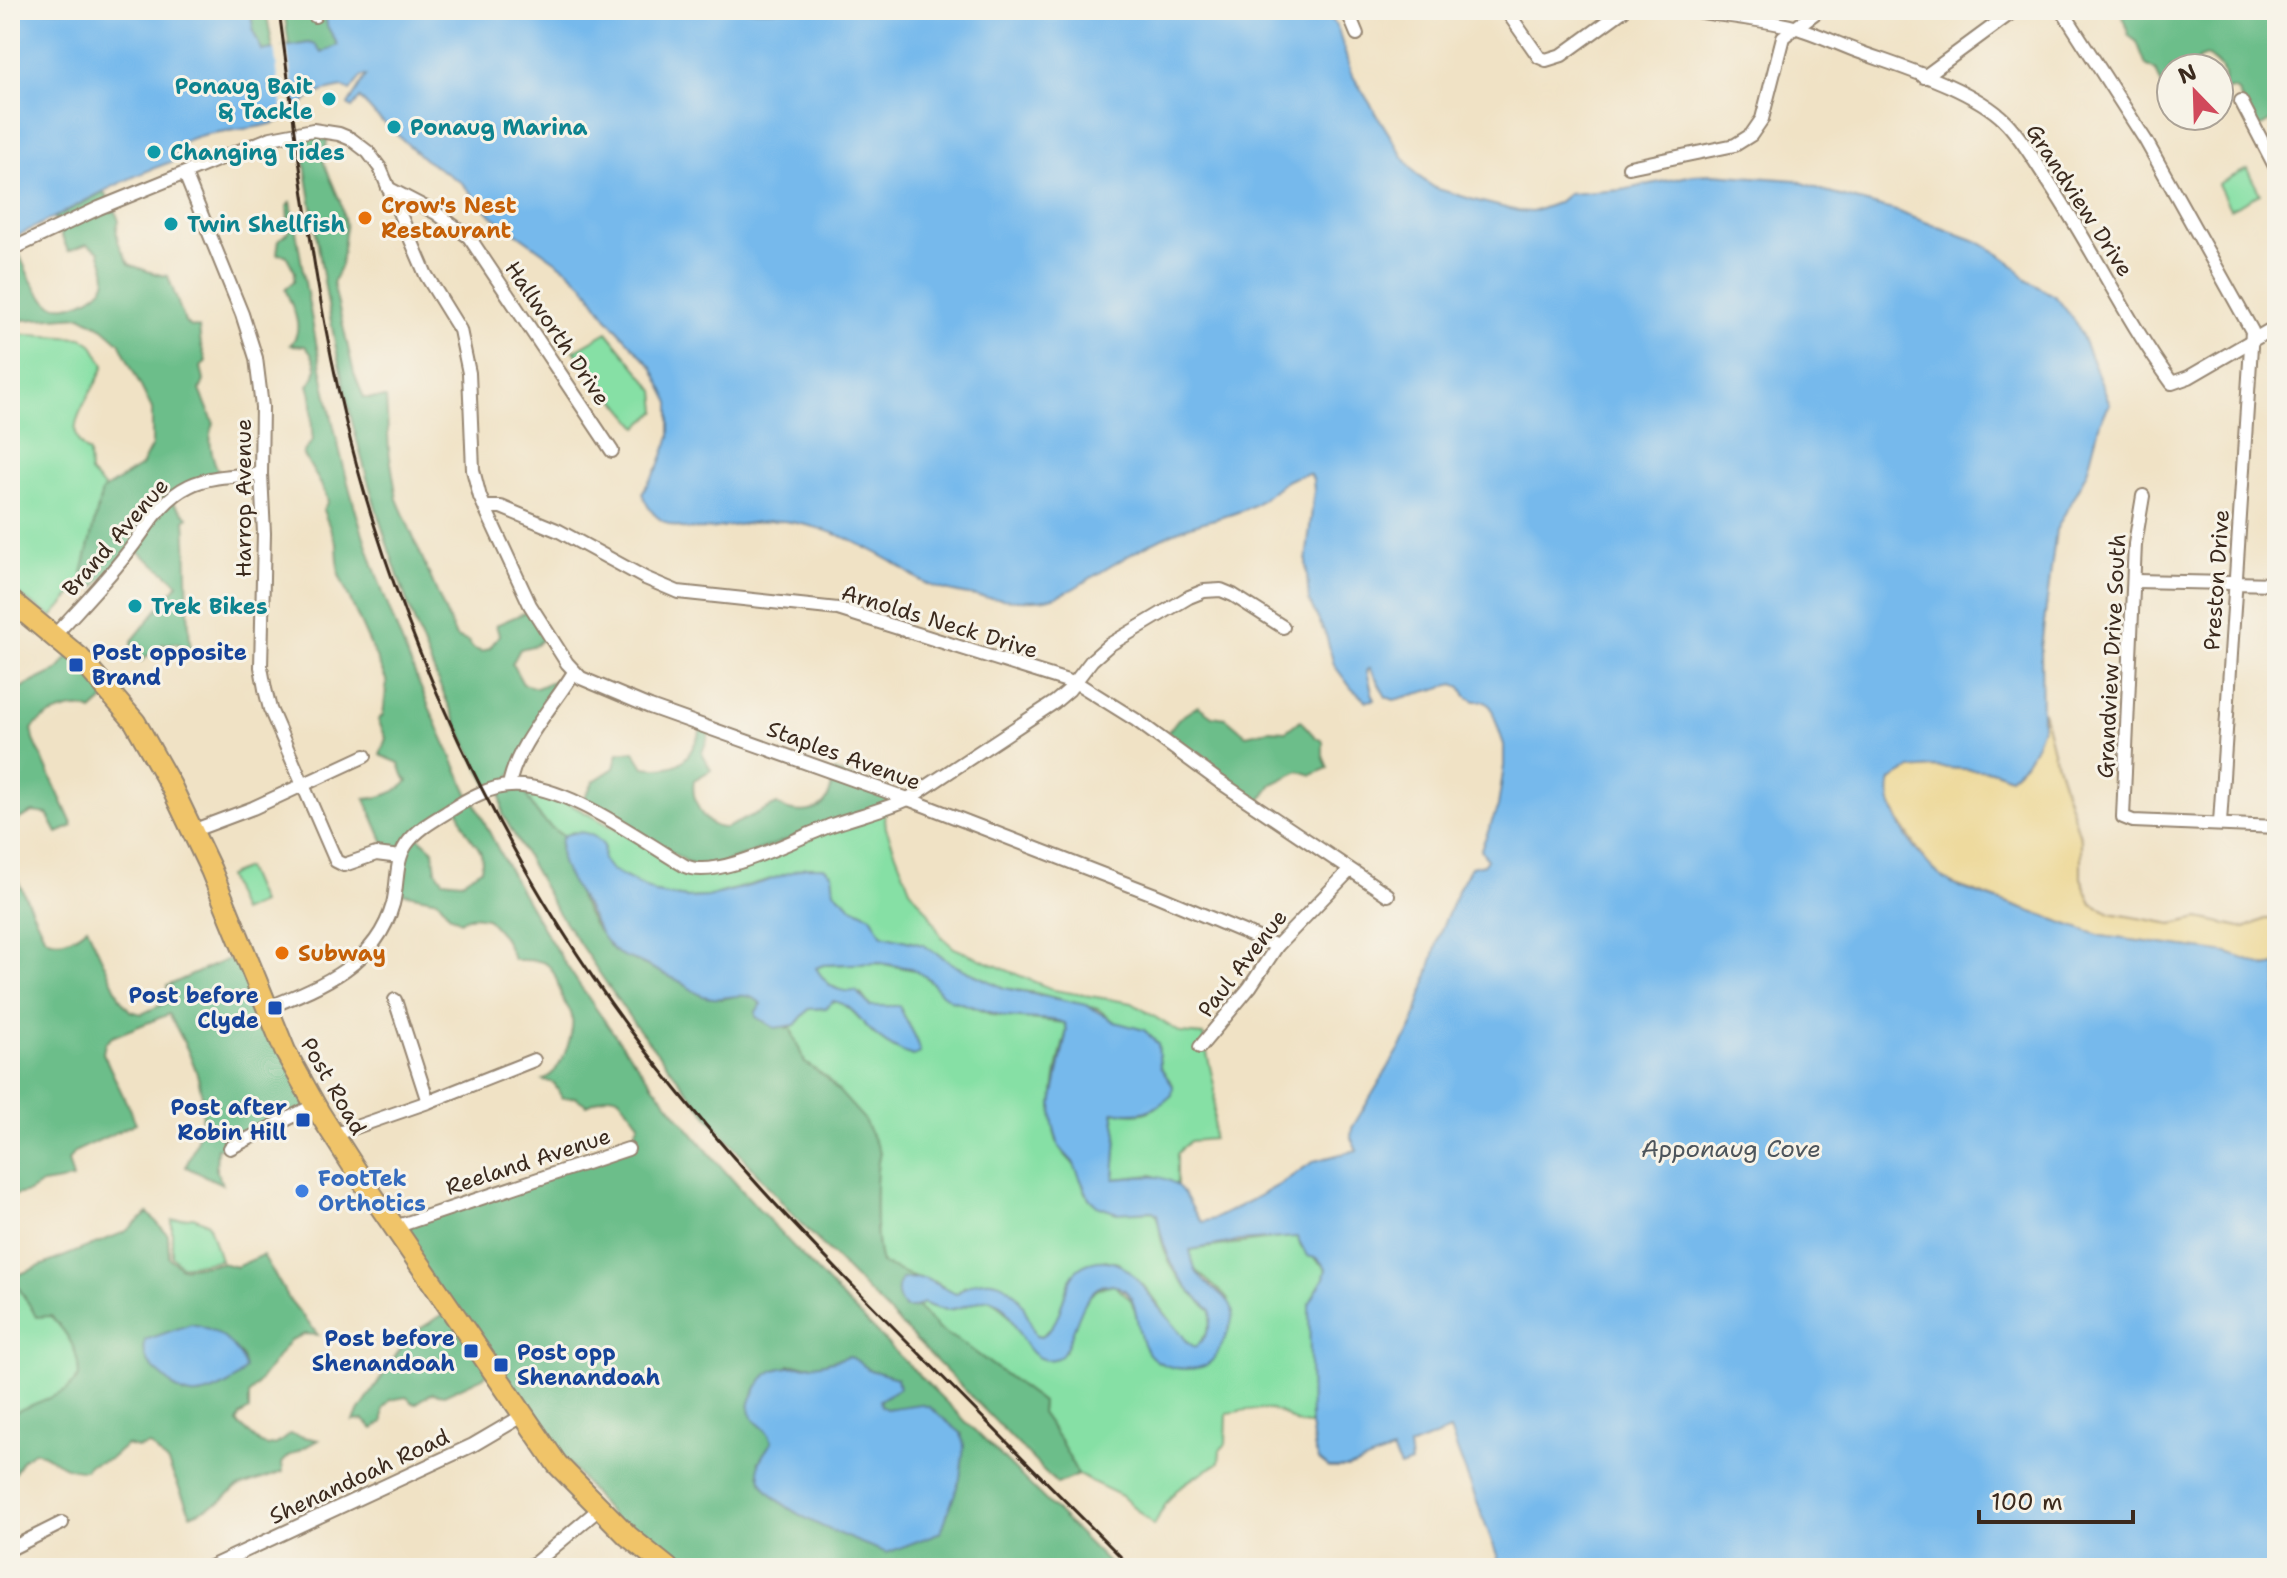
<svg xmlns="http://www.w3.org/2000/svg" width="2287" height="1578" font-family="'Shantell Sans',sans-serif">
<rect width="100%" height="100%" fill="#f7f3e8"/>
<filter id="ink" filterUnits="userSpaceOnUse"><feTurbulence type="fractalNoise" baseFrequency=".0125" numOctaves="2"/><feDisplacementMap in="SourceGraphic" scale="16" xChannelSelector="R" yChannelSelector="G"/><feConvolveMatrix kernelMatrix="1 2 1 2 8 2 1 2 1" color-interpolation-filters="sRGB"/></filter>
<filter id="wash" filterUnits="userSpaceOnUse"><feTurbulence type="fractalNoise" baseFrequency=".006" numOctaves="4" result="noise"/><feDisplacementMap in="SourceGraphic" scale="32" xChannelSelector="R" yChannelSelector="G"/><feGaussianBlur stdDeviation="1.8" result="paint"/><feColorMatrix in="noise" values="0 0 0 0 0 0 0 0 0 0 0 0 0 0 0 0 0 1.4 0 .05"/><feComposite in="paint" operator="in"/></filter>
<g filter="url(#wash)">
<rect width="100%" height="100%" fill="#f0e2c5"/>
<g fill="#86e0a5" stroke="#608562" stroke-width="2">
<path d="M2247 169 2260 194 2230 209 2218 184Z"/>
<path d="M607 332 655 391 657 411 638 427 574 351Z"/>
<path d="M10 334 82 338 92 344 104 365C95 395 55 429 89 453L90 473 137 521 52 617 10 589Z"/>
<path d="M523 786 538 787 682 865 884 808 886 828 910 889 928 912 941 936 954 948 1054 990 1132 1003 1181 1033 1203 1035 1215 1089 1213 1139 1190 1141 1177 1154V1185L1152 1175 1114 1179 1117 1135 1113 1112C1144 1116 1157 1115 1173 1085L1160 1067 1158 1044 1144 1030 1116 1023 1098 1009 1036 993 1004 988 958 967 923 945 881 935 871 916 852 907 834 891 832 874 775 878 707 897 686 898 656 893 611 870 603 860 604 846 573 832 563 836C543 823 532 810 523 786Z"/>
<path d="M246 868 261 903 241 912 227 876Z"/>
<path d="M879 963 919 971 950 999 993 1015 1065 1023 1067 1030C1058 1060 1045 1117 1059 1146 1063 1156 1073 1160 1077 1170 1081 1179 1084 1190 1089 1198 1100 1214 1136 1213 1154 1211 1160 1220 1159 1231 1162 1242 1170 1271 1187 1292 1211 1310 1212 1325 1206 1337 1195 1348L1187 1342 1144 1286 1118 1263 1105 1260 1070 1279 1056 1322 1041 1337 1036 1336 1018 1297 965 1286 956 1294 935 1282 895 1271 881 1263C874 1240 874 1175 880 1152L826 1077 805 1063 790 1027 795 1025 809 1009 826 1008 832 1001C855 1005 860 1024 878 1037 888 1045 901 1052 913 1056L920 1053 917 1040 899 1006H870L861 994C840 993 827 987 816 968L823 965Z"/>
<path d="M193 1217 208 1223 220 1260 181 1266 172 1256V1220Z"/>
<path d="M1287 1237H1297L1301 1247 1326 1268 1325 1278 1313 1296 1311 1425C1293 1424 1294 1420 1281 1413 1268 1406 1241 1410 1227 1414L1226 1444 1220 1450 1219 1463C1183 1483 1172 1487 1154 1526L1122 1496 1078 1475 1060 1440 1041 1413 1042 1402 965 1345 938 1329 917 1306 923 1303C952 1317 960 1305 988 1299 1017 1311 1016 1347 1045 1358L1065 1351C1074 1327 1082 1285 1114 1285L1131 1300 1139 1322 1186 1369 1208 1364 1229 1299 1195 1270 1189 1250Z"/>
<path d="M10 1277H13C20 1292 29 1302 36 1316H51C69 1335 79 1351 79 1377L66 1391 14 1414H10Z"/>
</g>
<g fill="#6cbe8a" stroke="#547454" stroke-width="2" fill-rule="evenodd">
<path d="M250 10H266L273 50 289 45 284 10H333L326 18 327 25 338 46 322 53 309 43 262 51 254 33Z"/>
<path d="M2117 10H2277V118L2255 129 2238 92 2233 89 2223 91C2227 73 2222 64 2206 56L2198 59 2195 68H2171V91L2163 88 2156 71 2146 65 2137 42 2129 36 2122 15Z"/>
<path d="M305 132H329L323 161 340 201 346 226 341 265 333 283 354 373 364 398H386L389 451 397 499 456 637 469 642 472 648 482 652 490 648 499 635 496 625 533 609 548 633 536 645 520 649 512 664 523 684 537 688 555 680 564 686 509 778 523 787C532 810 543 823 563 836L560 845 579 897 593 924 614 951 676 979 701 995 722 999 743 994 755 997 787 1028 790 1027 805 1063 826 1077 863 1118 880 1152C874 1175 874 1240 881 1263L914 1277 902 1279 913 1308 917 1306 938 1329 965 1345 1042 1402 1041 1413 1060 1440 1078 1475 1057 1484 792 1214 712 1121 632 1021 554 906 503 815 500 788 490 789C430 680 382 541 352 421 330 332 318 242 303 152Z"/>
<path d="M103 192 112 202 119 221C112 237 122 249 129 264 142 269 154 275 168 276L185 322 190 326 199 328 201 345 206 361 201 367 204 381 200 390 214 424C206 441 213 458 219 475L170 500 188 517 185 520C188 564 186 608 191 652L177 643 163 644 141 661 131 656V642L178 584C164 569 148 561 133 547L94 588 82 573 102 491 141 466 152 445V409L119 342 103 328 81 316 10 321 12 238C22 257 31 292 51 304 65 312 101 298 105 282 108 272 102 261 99 251L87 244 68 251 54 218Z"/>
<path d="M291 202C310 312 328 421 361 528 390 621 429 709 470 797L473 798C611 1101 885 1336 1113 1568H670L622 1529 493 1370 483 1377 444 1395 432 1393 415 1404 406 1397 390 1400 383 1409V1422L373 1429 364 1420 353 1421 400 1349 418 1330 452 1309 396 1225 628 1148 639 1123 619 1097 610 1095 587 1105 575 1097 562 1098 554 1083 543 1080C548 1077 554 1073 557 1068 566 1055 576 1028 571 1013 569 1007 563 1003 562 997 552 963 551 959 514 960L503 936 487 918 473 916 460 921 449 914 438 900 397 892 400 856 388 852 365 799C378 799 401 791 408 781L403 775 399 763 380 755 386 738 378 720 383 715 387 682 339 575 337 546 323 510 328 501C322 481 312 472 303 453L313 440C309 419 316 406 308 385 322 373 316 358 305 346L290 345C306 329 292 307 285 289L294 281 295 272 286 255 277 254 279 240 289 231 287 206ZM456 806C461 814 462 824 467 832 475 846 485 848 481 869L461 882 443 880 436 870 433 850 416 835ZM850 1356 870 1370 897 1378 880 1400 881 1406 886 1409C935 1403 923 1407 961 1433L759 1462 772 1442 769 1431 754 1419 789 1365H817Z"/>
<path d="M72 651 110 695 92 711C76 702 42 715 32 729L34 740 73 826 57 833 47 814 33 812 17 820 14 832 10 835V693L58 670Z"/>
<path d="M1198 706 1212 716 1226 718 1246 735 1268 730 1286 731 1300 720 1315 737 1323 741V756L1328 768 1312 775 1299 771 1272 784 1257 805 1164 737 1178 719Z"/>
<path d="M703 725 711 729 702 753 711 770 694 780C690 799 704 829 726 828L777 804C790 815 820 816 828 797 832 790 832 779 834 771L905 798 702 870 582 802 594 781 614 768 618 753 634 751 644 767C684 772 689 758 703 725Z"/>
<path d="M10 864 44 936C57 947 76 937 87 927L121 1000 130 1011 142 1014 167 1002V986L244 952 315 1104 230 1148H217L216 1169 222 1184 186 1167C191 1153 198 1140 201 1126 209 1086 187 1047 169 1014L112 1037 105 1043 103 1053 136 1123 74 1152 68 1161 73 1179 42 1184 29 1192 10 1196Z"/>
<path d="M148 1213 168 1235 169 1257 181 1268 222 1263 236 1267 263 1255 289 1299 318 1335 305 1334 290 1340 249 1395V1410L240 1416 237 1423 261 1444 268 1446 277 1444 290 1434 318 1440 289 1456 282 1463 283 1472 236 1488 220 1502 191 1515 168 1463 150 1445 137 1448 126 1445 110 1459 89 1465 85 1470C61 1470 56 1459 35 1451L23 1459 10 1481V1414L66 1391 79 1377C79 1351 69 1335 51 1316L36 1317C29 1302 20 1292 13 1277L125 1232ZM226 1340 242 1356 245 1368C229 1386 207 1396 183 1393Z"/>
</g>
<path fill="#eeda9e" stroke="#94825e" stroke-width="2" d="M2043 711 2054 755 2081 840V878L2092 904 2110 913 2172 924 2199 918 2245 928 2265 919H2277V965L2266 967 2206 950 2101 936 1947 882 1932 870 1899 821 1889 799 1888 789 1891 780 1910 769 1932 767 1995 771 2010 777C2031 762 2041 737 2043 711Z"/>
<g fill="#76b9ec" stroke="#587285" stroke-width="2">
<path d="M10 10H250L254 33 262 51 309 43 316 45 322 53 338 45 327 26 326 18 333 10H1327L1338 29 1351 73 1404 158 1418 176 1435 188 1474 200 1518 211 1532 212 1557 203 1568 194 1622 190 1693 175 1713 174 1795 180 1833 194 1893 210 1979 242 2007 259 2028 281 2056 297 2077 324 2110 404 2100 422 2087 472 2056 530 2041 647 2042 727 2035 746 2025 763 2010 777 1995 771 1932 767 1910 769 1891 780C1880 811 1928 873 1956 886L2101 936 2228 953 2266 967 2277 965V1568H1502L1450 1431 1409 1447 1411 1463 1400 1467 1392 1451 1348 1468H1329L1319 1460 1315 1451 1311 1425 1309 1304 1324 1278 1326 1268 1318 1259 1307 1256 1297 1237 1239 1241 1190 1250C1192 1258 1193 1267 1197 1273 1220 1302 1247 1295 1224 1340 1218 1352 1214 1363 1201 1367 1189 1370 1176 1369 1165 1365 1122 1349 1152 1292 1112 1285 1078 1279 1075 1351 1057 1358 1024 1370 1018 1318 1000 1304 998 1303 990 1299 988 1299 960 1305 952 1317 923 1303L913 1308H905C897 1300 895 1288 902 1279L924 1278 956 1294C974 1278 999 1274 1017 1296 1025 1306 1030 1323 1036 1336L1041 1337C1063 1321 1060 1300 1071 1278 1075 1270 1081 1266 1089 1263 1122 1252 1139 1281 1156 1304 1166 1317 1178 1328 1187 1342L1195 1347C1206 1338 1212 1325 1211 1310 1178 1285 1163 1254 1157 1214L1153 1211 1117 1213 1097 1206 1089 1198 1073 1162 1059 1147 1053 1124 1052 1104 1067 1030 1065 1023 1054 1020 1006 1017 951 1000 942 994 928 978 910 968 879 963 823 965 816 968C827 986 836 993 856 991L870 1006H899C905 1022 919 1037 920 1053L913 1056C901 1052 888 1045 878 1037 861 1024 855 1005 833 1001L826 1008 809 1009 795 1025 775 1028 756 1017V1011L762 1004C743 986 725 1004 703 996 693 992 686 984 677 980 663 974 651 967 637 961 630 958 621 957 615 951 600 938 594 920 585 904 572 884 553 860 563 836 579 829 593 832 604 846L603 860 611 870 656 893 686 898 707 897 764 882 805 867H824L832 874 834 891 852 907 871 916 882 935 923 945 958 967 1004 988 1086 1005 1115 1022 1144 1030 1158 1044 1160 1067 1173 1086 1172 1095C1153 1113 1138 1115 1113 1112L1117 1135 1114 1179C1139 1178 1168 1168 1185 1195 1191 1204 1194 1215 1202 1222L1214 1219 1250 1201 1279 1185 1314 1161 1357 1150 1351 1138 1352 1128 1412 1028 1442 927 1459 888 1471 867 1484 864 1487 860 1481 849 1498 806 1504 766V745L1491 707 1484 701H1475L1466 696 1461 687 1454 684 1394 700 1386 697 1370 668 1367 671 1374 700 1367 701 1352 689 1334 665 1326 635 1309 601 1306 562 1314 491 1313 479 1309 474C1281 477 1274 494 1252 506 1231 517 1205 520 1182 529 1147 543 1113 565 1081 584 1067 593 1052 600 1035 600 1004 601 956 596 927 584 914 578 903 568 891 561 858 542 822 525 783 521 739 517 663 556 642 493L659 466 670 437V403L652 367 607 318 584 285 568 270 492 216 462 183 424 159 375 115 360 98 352 108 348 105 366 76H362L350 91 343 87C331 89 316 92 307 100 300 106 306 104 300 111 295 116 284 119 277 122 245 134 200 127 174 148L176 158 174 161C116 180 65 214 10 239Z"/>
<path d="M191 1324C214 1327 239 1345 245 1368 236 1384 201 1401 183 1393 178 1391 172 1385 168 1381 153 1368 141 1361 145 1340Z"/>
<path d="M850 1356 870 1370 897 1378 899 1388 880 1400 881 1406 886 1409 920 1404 929 1407 961 1433 964 1446 960 1479 941 1532 887 1553C857 1541 752 1507 759 1464 760 1457 768 1448 772 1442 767 1425 755 1426 750 1413 748 1407 750 1401 753 1395 768 1363 782 1368 814 1365 826 1364 839 1359 850 1356Z"/>
</g>
<path fill="#f0e2c5" d="M287 46 297 118 284 124 274 47Z"/>
</g>
<g filter="url(#ink)">
<g fill="none" stroke-linecap="round" stroke-linejoin="round">
<defs>
<g id="minor">
<path d="M313 10 315 16"/>
<path d="M1347 10 1357 34"/>
<path d="M1506 10 1539 57 1546 60 1562 55 1624 10"/>
<path d="M1691 10C1725 16 1761 19 1794 27 1815 33 1836 43 1857 51 1900 67 1972 88 2005 121 2020 136 2032 157 2044 175 2090 242 2124 317 2172 383L2189 377 2277 326"/>
<path d="M2062 10 2146 141 2252 331 2220 823"/>
<path d="M1924 77 2015 10"/>
<path d="M2241 101 2277 170"/>
<path d="M1629 167 1735 145 1751 135 1762 119 1783 37 1819 10"/>
<path d="M185 174 242 314 256 358 262 407 261 474 264 533 261 667 265 689 270 709 336 861 344 865 376 854 400 857"/>
<path d="M388 188 436 213 469 237 612 451"/>
<path d="M10 250 99 208 271 138 313 130 339 134 351 139 368 152 380 168 426 275 460 330 469 373 473 470 480 497 530 605 567 663 581 678 650 707 908 799 1153 894 1277 946"/>
<path d="M2143 496 2135 544 2123 817 2133 821 2277 827"/>
<path d="M485 507H501L559 531 645 578 678 592 838 609 1080 685 1136 720 1220 782 1388 895"/>
<path d="M2135 581 2277 584"/>
<path d="M54 636C80 607 108 579 131 548 148 526 162 499 189 486 211 475 237 476 261 474"/>
<path d="M509 786C515 747 554 705 574 672"/>
<path d="M192 831 253 808 365 756"/>
<path d="M395 1000 428 1102"/>
<path d="M267 1008C321 986 376 965 393 904 398 884 395 862 406 845 416 830 434 820 449 811 467 799 488 787 510 786 564 782 639 839 685 866 718 881 798 837 832 825 857 816 883 810 908 799L1055 702 1069 690 1092 660 1109 645 1189 597 1204 591 1221 590 1233 595 1283 627"/>
<path d="M1200 1047 1250 987 1277 946 1350 870"/>
<path d="M333 1135 428 1102 534 1060"/>
<path d="M230 1148 315 1105"/>
<path d="M395 1227 628 1149"/>
<path d="M10 1549 62 1523"/>
<path d="M208 1568 473 1445 524 1415"/>
<path d="M525 1568 535 1563 599 1509"/>
</g>
<path id="primary" d="M10 600 80 658 135 722 171 786 211 870 285 1051 320 1114 364 1183 557 1464 628 1536 668 1568"/>
</defs>
<use href="#minor" stroke="#968672" stroke-width="16"/>
<use href="#primary" stroke="#968672" stroke-width="24"/>
<use href="#minor" stroke="#fff" stroke-width="12"/>
<use href="#primary" stroke="#f0c469" stroke-width="20"/>
<path stroke="#3b2a1e" stroke-width="3" d="M279 10C302 182 321 358 374 524 431 704 518 879 631 1031 713 1142 808 1241 905 1339 981 1416 1056 1492 1132 1568"/>
</g>
</g>
<g fill="#0f9aa8" stroke="#f7f3e8" stroke-width="3">
<circle cx="329" cy="99" r="8"/>
<circle cx="394" cy="127" r="8"/>
<circle cx="154" cy="152" r="8"/>
<circle cx="171" cy="224" r="8"/>
<circle cx="135" cy="606" r="8"/>
</g>
<g fill="#e8710a" stroke="#f7f3e8" stroke-width="3">
<circle cx="365" cy="218" r="8"/>
<circle cx="282" cy="953" r="8"/>
</g>
<g fill="#1a4fb4" stroke="#f7f3e8" stroke-width="3">
<rect x="68" y="657" width="16" height="16" rx="4"/>
<rect x="267" y="1000" width="16" height="16" rx="4"/>
<rect x="295" y="1112" width="16" height="16" rx="4"/>
<rect x="463" y="1343" width="16" height="16" rx="4"/>
<rect x="493" y="1357" width="16" height="16" rx="4"/>
</g>
<circle fill="#3f7fe0" stroke="#f7f3e8" stroke-width="3" cx="302" cy="1191" r="8"/>
<g text-anchor="middle" stroke-width="6" stroke-linejoin="round" paint-order="stroke">
<g font-size="22" font-weight="bold" fill="#0d838f" stroke="#f7f3e8" text-anchor="start">
<text x="313" y="94" text-anchor="end">Ponaug Bait<tspan x="313" dy="25">&amp; Tackle</tspan></text>
<text x="410" y="135">Ponaug Marina</text>
<text x="170" y="160">Changing Tides</text>
<text x="187" y="232">Twin Shellfish</text>
<text x="151" y="614">Trek Bikes</text>
</g>
<g font-size="22" fill="#3b2a1e" stroke="#f7f3e8">
<text transform="translate(2080 200) rotate(57)" y="8">Grandview Drive</text>
<text transform="translate(558 333) rotate(56)" y="8">Hallworth Drive</text>
<text transform="translate(243 498) rotate(-90)" y="8">Harrop Avenue</text>
<text transform="translate(115 537) rotate(-49)" y="8">Brand Avenue</text>
<text transform="translate(2216 580) rotate(-86)" y="8">Preston Drive</text>
<text transform="translate(940 621) rotate(17)" y="8">Arnolds Neck Drive</text>
<text transform="translate(2111 656) rotate(-87)" y="8">Grandview Drive South</text>
<text transform="translate(844 755) rotate(20)" y="8">Staples Avenue</text>
<text transform="translate(1242 963) rotate(-52)" y="8">Paul Avenue</text>
<text transform="translate(334 1086) rotate(60)" y="8">Post Road</text>
<text transform="translate(528 1161) rotate(-18)" y="8">Reeland Avenue</text>
<text transform="translate(359 1476) rotate(-25)" y="8">Shenandoah Road</text>
</g>
<g font-size="22" font-weight="bold" fill="#c56008" stroke="#f7f3e8" text-anchor="start">
<text x="381" y="213">Crow's Nest<tspan x="381" dy="25">Restaurant</tspan></text>
<text x="298" y="961">Subway</text>
</g>
<g font-size="22" font-weight="bold" fill="#164399" stroke="#f7f3e8" text-anchor="end">
<text x="92" y="660" text-anchor="start">Post opposite<tspan x="92" dy="25">Brand</tspan></text>
<text x="259" y="1003">Post before<tspan x="259" dy="25">Clyde</tspan></text>
<text x="287" y="1115">Post after<tspan x="287" dy="25">Robin Hill</tspan></text>
<text x="455" y="1346">Post before<tspan x="455" dy="25">Shenandoah</tspan></text>
<text x="517" y="1360" text-anchor="start">Post opp<tspan x="517" dy="25">Shenandoah</tspan></text>
</g>
<g font-size="22" font-weight="bold" fill="#366cbe" stroke="#f7f3e8" text-anchor="start">
<text x="318" y="1186">FootTek<tspan x="318" dy="25">Orthotics</tspan></text>
</g>
<g font-size="24" font-style="italic" fill="#4d555c" stroke="#f7f3e8">
<text x="1731" y="1157">Apponaug Cove</text>
</g>
</g>
<rect width="2287" height="1578" fill="none" stroke="#f7f3e8" stroke-width="40"/>
<g transform="translate(2195 92) rotate(337)"><circle r="38" fill="#f7f3e8" stroke="#aca397" stroke-width="2"/>
<path d="M0-6L14 30L0 20L-14 30Z" fill="#d1495b"/>
<text y="-12" font-size="22" font-weight="bold" text-anchor="middle" fill="#3b2a1e">N</text>
</g>
<path d="M1979 1510v12h154v-12" fill="none" stroke="#3b2a1e" stroke-width="4"/>
<text x="1991" y="1510" font-size="24" fill="#3b2a1e" stroke="#f7f3e8" stroke-width="6" paint-order="stroke">100 m</text>
</svg>
